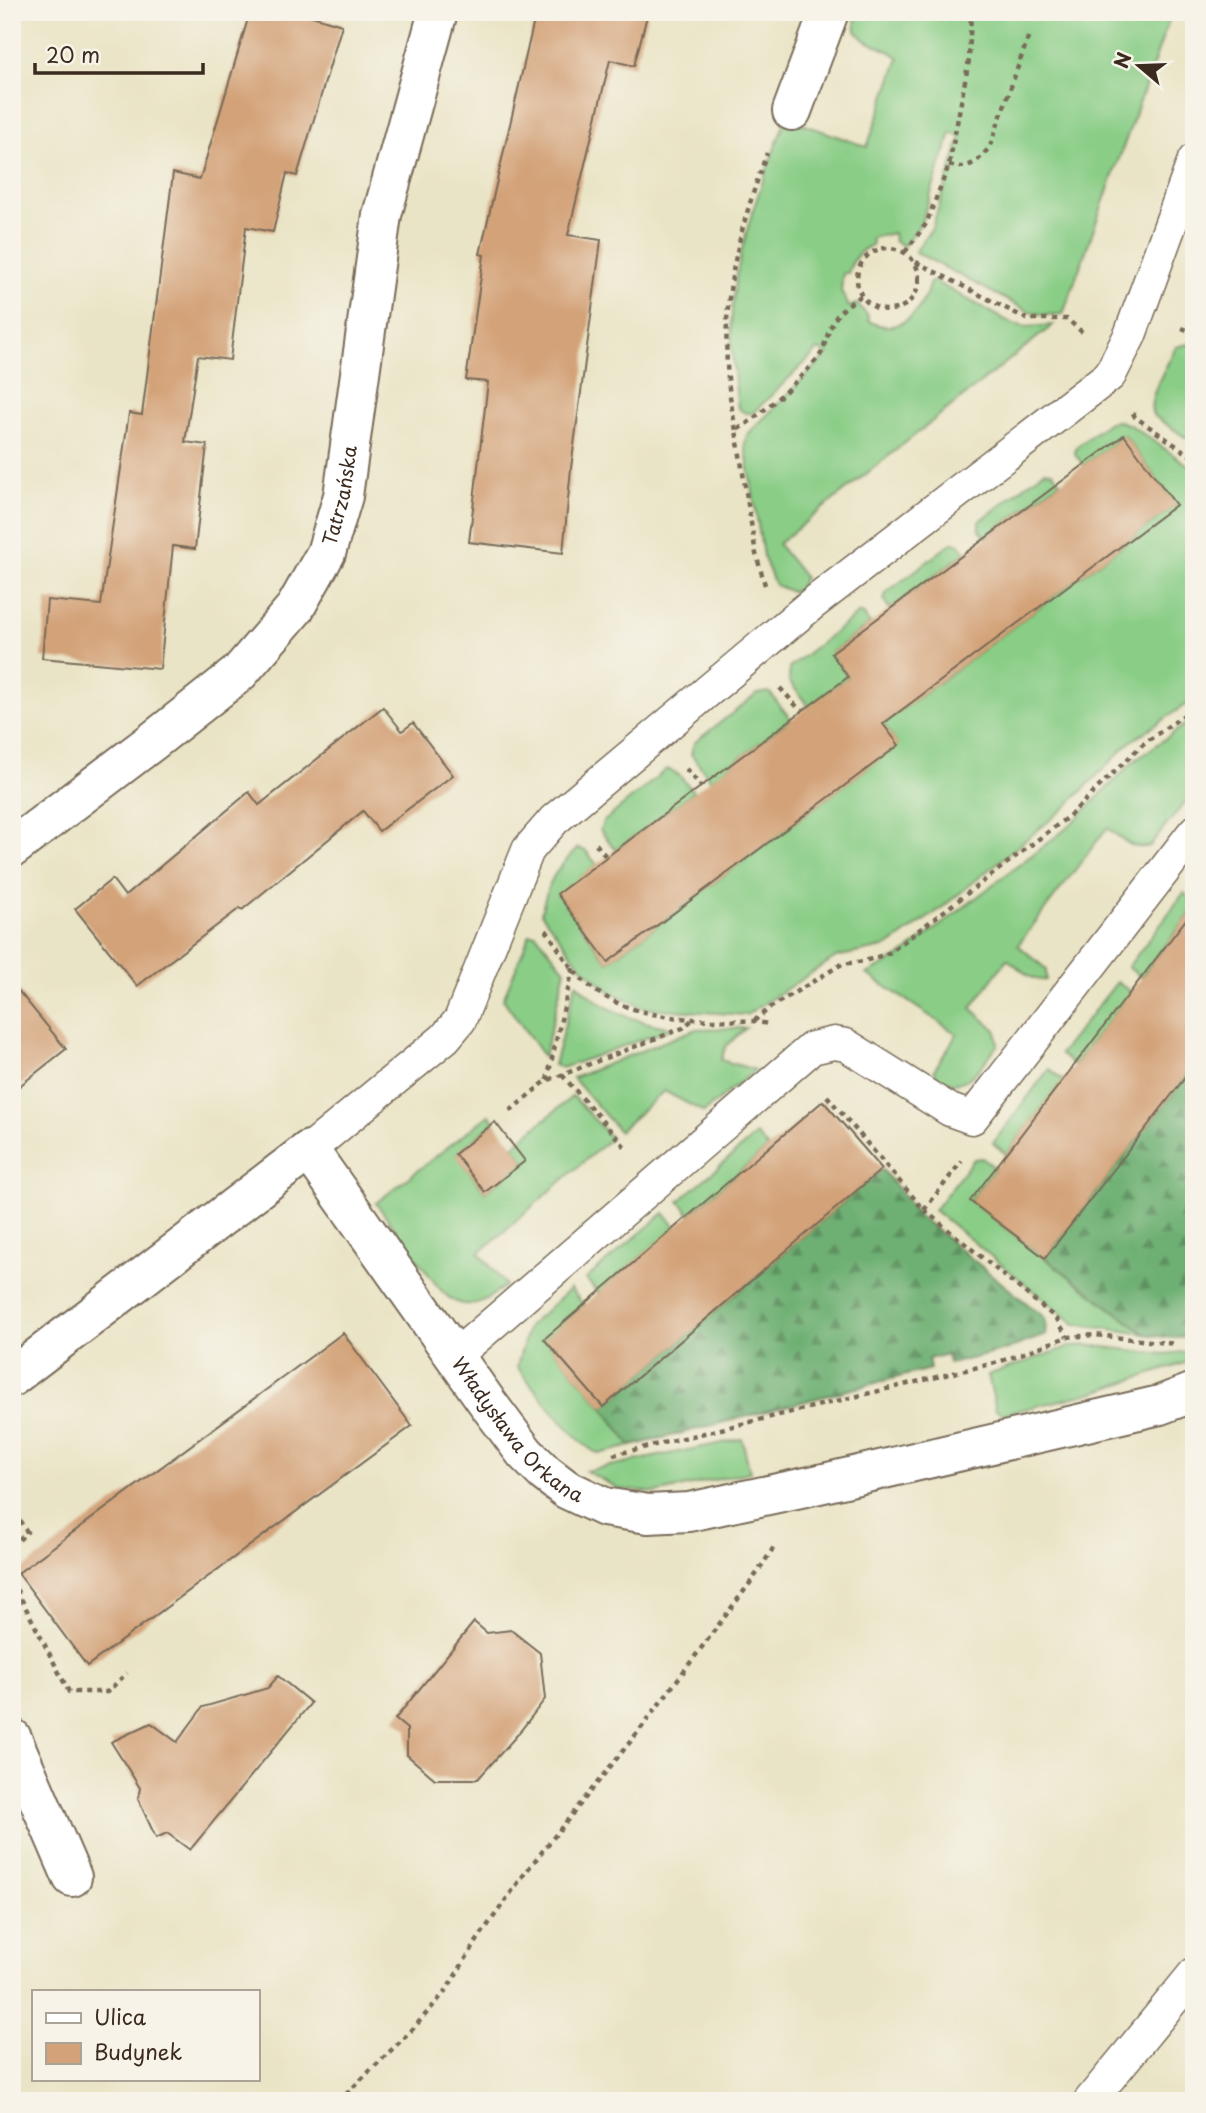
<svg xmlns="http://www.w3.org/2000/svg" width="1206" height="2113" font-family="'Playpen Sans',sans-serif">
<defs>
<pattern id="forest-firs" width="22" height="20" patternUnits="userSpaceOnUse" patternTransform="scale(1.75)"><rect width="22" height="20" fill="#6eb073"/><path d="M5 1l3.5 6h-7zM16 11l3.5 6h-7z" fill="#5c8f5e"/></pattern>
</defs>
<rect width="100%" height="100%" fill="#f7f3e8"/>
<filter id="ink" filterUnits="userSpaceOnUse"><feTurbulence type="fractalNoise" baseFrequency=".0143" numOctaves="2"/><feDisplacementMap in="SourceGraphic" scale="14" xChannelSelector="R" yChannelSelector="G"/><feConvolveMatrix kernelMatrix="1 2 1 2 8 2 1 2 1" color-interpolation-filters="sRGB"/></filter>
<filter id="wash" filterUnits="userSpaceOnUse"><feTurbulence type="fractalNoise" baseFrequency=".00686" numOctaves="4" result="noise"/><feDisplacementMap in="SourceGraphic" scale="28" xChannelSelector="R" yChannelSelector="G"/><feGaussianBlur stdDeviation="1.57" result="paint"/><feColorMatrix in="noise" values="0 0 0 0 0 0 0 0 0 0 0 0 0 0 0 0 0 1.4 0 .05"/><feComposite in="paint" operator="in"/></filter>
<g filter="url(#wash)">
<rect width="100%" height="100%" fill="#eae4c6"/>
<g fill="#89cd86" stroke="#627c52" stroke-width="2">
<path d="M855 12 897 14 898 12H1172L1063 314 1045 315 1028 311 915 252 932 228 961 137 951 133 921 223 904 246 894 241 893 233 871 238 872 245C858 251 853 259 848 273H843L841 291 849 307 857 304 868 316V321C900 337 922 313 930 282L934 281 1013 324 1027 327 1053 325 778 544 804 577 799 589 792 592 775 585 763 556 745 444 747 435 828 354 818 350 753 413H745L738 408C734 375 730 343 732 311 737 244 763 180 786 118L867 147 899 58 891 52 864 40 856 31Z"/>
<path d="M1188 344 1194 346V443L1153 415C1145 399 1169 363 1176 347Z"/>
<path d="M1119 421 1130 425 1194 469V699L1130 742 1065 808 939 910 888 946 836 957 746 1015 645 1008 610 992 581 966 541 913C549 879 554 872 578 848L586 851 597 865 558 895 608 962 898 745 883 724 1176 505 1124 435 1084 465 1075 455 1076 447 1109 422Z"/>
<path d="M1044 471 1053 472 1060 482 986 537 979 529V522Z"/>
<path d="M953 542 958 543 966 552 890 609 884 601 886 593Z"/>
<path d="M858 614H863L870 624 831 653 848 677 809 707 789 681 790 667Z"/>
<path d="M769 692 791 719 711 780 691 754 694 743 757 694Z"/>
<path d="M1194 718V791L1150 846C1131 852 1122 837 1107 828L1018 945 1046 969V980C1031 982 1019 967 1007 959L971 1008 996 1030 998 1044C983 1064 967 1095 938 1078L934 1070 957 1034 867 974 899 957 1067 828 1133 762Z"/>
<path d="M667 769 679 775 694 792 616 850 600 830 603 822Z"/>
<path d="M1184 893 1194 901V909L1141 977 1128 967Z"/>
<path d="M530 934H536L565 970 544 1057 503 999Z"/>
<path d="M1117 982 1131 992 1074 1065 1060 1054Z"/>
<path d="M576 983C603 1011 635 1022 673 1028L562 1068 554 1065Z"/>
<path d="M746 1028 726 1046 721 1060 755 1070 704 1112 664 1091 619 1131 573 1078 696 1029Z"/>
<path d="M1049 1069 1063 1080 1006 1154 993 1143Z"/>
<path d="M573 1096 611 1138 479 1253 506 1285C460 1324 446 1298 418 1260 404 1241 390 1222 376 1203L489 1115 495 1122 456 1154 485 1192 525 1161 513 1146Z"/>
<path d="M756 1135 768 1148 690 1214 679 1201Z"/>
<path d="M982 1158 995 1168 970 1201 1145 1334 1075 1324 934 1210 974 1159Z"/>
<path d="M664 1213 676 1227 598 1293 586 1279Z"/>
<path d="M570 1289 584 1305 545 1339 603 1407 631 1446C621 1448 609 1453 599 1453 583 1453 529 1382 517 1367L528 1327Z"/>
<path d="M1087 1345 1164 1354 1194 1351V1360L1095 1392 1003 1414 996 1410 988 1375 1068 1347Z"/>
<path d="M742 1439 750 1472 656 1493 619 1489 586 1471Z"/>
</g>
<g fill="url(#forest-firs)" stroke="#546d48" stroke-width="2">
<path d="M1194 1066V1337L1172 1338 1145 1334 1045 1258Z"/>
<path d="M882 1169 919 1216 1045 1318 1046 1335 999 1352 949 1364 947 1354 928 1359 930 1369 631 1446 603 1407Z"/>
</g>
<g id="blocks">
<g fill="#d3a278">
<path d="M250 12H299L342 25 297 176 287 173 273 232 246 227 230 360 198 356 185 442 207 445 195 549 173 546 160 669 42 658 47 600 101 605 129 413 142 415 173 173 200 179Z"/>
<path d="M536 12H648L634 66 610 60 568 235 601 240 571 468 563 553 469 542 488 382 466 380 484 255 480 254Z"/>
<path d="M1124 435 1176 505 883 724 899 745 608 962 557 894 848 677 831 653Z"/>
<path d="M383 707 402 731 413 723 453 775 379 831 363 811 242 910 240 908 137 986 75 909 112 879 125 896 249 792 259 805Z"/>
<path d="M1194 909V1066L1045 1258 970 1201Z"/>
<path d="M12 983 66 1049 12 1092Z"/>
<path d="M823 1101 882 1169 603 1407 544 1339Z"/>
<path d="M495 1122 525 1161 485 1192 455 1154Z"/>
<path d="M343 1333 412 1426 87 1666 18 1573Z"/>
<path d="M474 1622 487 1633 511 1630 540 1653 545 1699 518 1734 478 1779H435L407 1755V1729L395 1719Z"/>
<path d="M278 1676 311 1703 190 1850 167 1833 156 1838 138 1799 140 1788 111 1742 151 1723 177 1742 203 1707 268 1688Z"/>
</g>
</g>
</g>
<g filter="url(#ink)">
<use href="#blocks" fill-opacity="0" stroke="#786b59" stroke-width="2"/>
<g fill="none" stroke-linecap="round" stroke-linejoin="round">
<defs>
<g id="lane">
<path d="M309 1150 445 1038 460 1020 528 850 554 820 812 604 1110 375 1130 335 1194 160"/>
<path d="M455 1356 812 1048 834 1043 846 1045 950 1110 972 1118 1194 832"/>
<path d="M1090 2101 1194 1974"/>
</g>
<g id="street">
<path d="M792 111 829 12"/>
<path id="s1" d="M12 848 153 741 239 673 295 608 326 553 343 496 382 215 438 12"/>
<path id="s2" d="M12 1377 309 1150 489 1405 525 1453 545 1473 566 1489 604 1507 648 1514 689 1512 815 1485 1160 1405 1194 1392"/>
<path d="M12 1738 72 1877"/>
</g>
</defs>
<use href="#lane" stroke="#786b59" stroke-width="35"/>
<use href="#street" stroke="#786b59" stroke-width="42"/>
<g stroke="#786b59" stroke-width="4.5" stroke-dasharray="5 5" stroke-linecap="butt">
<path d="M949 165C969 171 977 162 990 147L1029 35"/>
<circle cx="888" cy="279" r="31"/>
<path d="M905 252 926 224 949 165 969 60 971 12"/>
<path d="M916 262 1027 319H1067L1082 332"/>
<path d="M1182 328 1194 333"/>
<path d="M1133 413 1135 417 1194 458"/>
<path d="M736 430C714 328 732 249 767 153"/>
<path d="M765 585 756 554 736 430C753 423 813 368 822 352 824 348 825 341 827 337 834 315 842 308 861 296"/>
<path d="M780 688 802 712"/>
<path d="M686 769 702 787"/>
<path d="M596 844 607 858"/>
<path d="M546 930C556 944 565 961 577 974 621 1023 693 1019 753 1021L768 1024"/>
<path d="M754 1021 771 1007 842 964 865 961 889 953 1069 816 1143 744 1194 708"/>
<path d="M562 1075 626 1148"/>
<path d="M547 1080 573 968"/>
<path d="M827 1096 924 1210 1057 1319 1067 1337"/>
<path d="M510 1111 546 1081 683 1028 693 1019"/>
<path d="M924 1210 962 1161"/>
<path d="M613 1455 999 1362 1067 1337 1096 1335 1176 1344"/>
<path d="M12 1547 27 1532 14 1512"/>
<path d="M12 1581 69 1692H107L127 1673"/>
<path d="M339 2101 411 2031 445 1992 480 1936 525 1873 642 1727 753 1579 776 1544"/>
</g>
<use href="#lane" stroke="#fff" stroke-width="32"/>
<use href="#street" stroke="#fff" stroke-width="38"/>
</g>
</g>
<g text-anchor="middle" stroke-width="7" stroke-linejoin="round" paint-order="stroke">
<g font-size="19" fill="#3b2a1e" stroke="#f7f3e8">
<text dy="7" stroke="none"><textPath href="#s1" startOffset="495">Tatrzańska</textPath></text>
<text dy="7" stroke="none"><textPath href="#s2" startOffset="724">Władysława Orkana</textPath></text>
</g>
</g>
<rect width="1206" height="2113" fill="none" stroke="#f7f3e8" stroke-width="42"/>
<rect x="32" y="1990" width="228" height="91" fill="#f7f3e8" stroke="#aca397" stroke-width="2"/>
<rect x="46" y="2013" width="35" height="10" fill="#ffffff" stroke="#aca397" stroke-width="2"/>
<text x="94" y="2025" font-size="21" fill="#3b2a1e">Ulica</text>
<rect x="46" y="2043" width="35" height="21" fill="#d3a278" stroke="#aca397" stroke-width="2"/>
<text x="94" y="2060" font-size="21" fill="#3b2a1e">Budynek</text>
<g transform="translate(1139 66) rotate(289)" stroke="#f7f3e8" stroke-width="5" paint-order="stroke">
<path d="M0-5L12 26L0 18L-12 26Z" fill="#3b2a1e"/>
<text y="-10" font-size="19" font-weight="bold" text-anchor="middle" fill="#3b2a1e">N</text>
</g>
<path d="M35 63v10h168v-10" fill="none" stroke="#3b2a1e" stroke-width="3.5"/>
<text x="46" y="63" font-size="21" fill="#3b2a1e" stroke="#f7f3e8" stroke-width="5" paint-order="stroke">20 m</text>
</svg>
